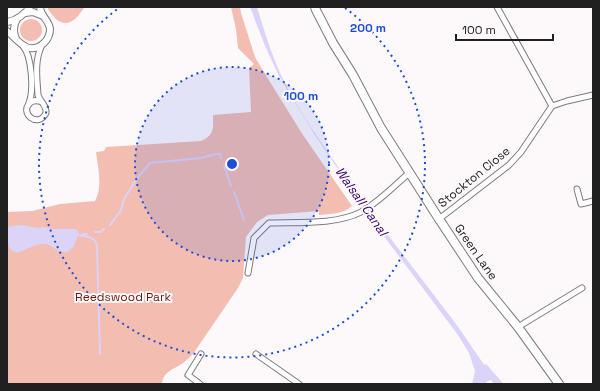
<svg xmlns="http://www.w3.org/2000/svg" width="600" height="391" font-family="'Space Grotesk',sans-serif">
<rect width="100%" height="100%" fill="#fdf9fb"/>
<g fill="#f3bdb2">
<path d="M47 7H85C81 11 77 19 72 21 61 28 52 16 47 7Z"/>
<path d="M231 7H240L241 13 255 57 265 74 303 135 352 206C343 214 331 214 319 215V211L268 215 257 222 246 237 243 278 238 288 193 354C190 357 187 360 183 363 175 369 163 371 162 384H7V212L32 211 60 204 95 201C103 187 98 168 96 152L104 151 106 147 201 141C215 135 213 128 213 115L251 112 249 68 254 64 238 48 236 29Z"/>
<circle cx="31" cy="30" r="11"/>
</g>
<g fill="#dbd3f8">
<path d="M250 7H257C264 30 271 53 281 75 300 114 326 150 351 185 384 231 419 275 453 320 469 341 482 364 499 384L493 379 486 382 487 384H472L475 371 469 353 458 335 377 227 315 135 279 76 265 46Z"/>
<path d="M23 225 38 228 44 227 52 229H76L79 232 74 246 68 252C58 254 54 246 46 244 29 240 7 274 7 227L11 226Z"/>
</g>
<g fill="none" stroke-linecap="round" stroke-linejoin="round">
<g stroke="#dbd3f8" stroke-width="2">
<path d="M224 165 231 186"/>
<path d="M234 192 244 220"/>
<path d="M110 225 121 210 124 199 138 177 150 163 201 158 215 154H220L221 158"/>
<path d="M95 232H101L104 229"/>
<path d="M82 234H87"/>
<path d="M78 235C87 237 95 236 97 246L100 354"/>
</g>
<path stroke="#dbd3f8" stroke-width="7" d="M485 368 499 384"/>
<defs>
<g id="minor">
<path d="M497 7 552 106"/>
<path d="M23 46C32 57 34 90 29 103"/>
<path d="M42 102C37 100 33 100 30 103 19 113 38 129 46 113 47 105 40 102 38 95 37 78 34 61 42 45"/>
<path d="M577 189 581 204 593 201"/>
<path d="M439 219 509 165 521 152 552 106 567 101 593 95"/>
<path d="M248 273 254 238 269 223C297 222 336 225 361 212 379 202 394 186 409 173"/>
<path d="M518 327 582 288"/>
<path d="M256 354 299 384"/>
<path d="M200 384 188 375 201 354"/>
</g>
<g id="tertiary">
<path d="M25 13 33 12 43 16"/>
<path d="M7 22C16 21 25 14 30 7"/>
<path d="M7 31C18 40 28 57 44 43 47 40 50 35 50 29 49 20 41 17 40 7"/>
<path d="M16 39C13 32 13 26 17 19"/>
</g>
<path id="trunk" d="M315 7 316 10 333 43 353 75 381 128 439 219 478 278 518 327 559 384"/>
</defs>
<use href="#minor" stroke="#7f7b7d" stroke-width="7"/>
<use href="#tertiary" stroke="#7f7b7d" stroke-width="8"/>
<use href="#trunk" stroke="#7f7b7d" stroke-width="10"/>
<use href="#minor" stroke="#fff" stroke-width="5"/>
<use href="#tertiary" stroke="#fff" stroke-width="6"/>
<use href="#trunk" stroke="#fff" stroke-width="8"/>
</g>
<circle cx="232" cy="164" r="97" fill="#1d4ed8" fill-opacity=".12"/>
<g fill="none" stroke="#1d4ed8" stroke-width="2" stroke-dasharray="2 4">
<circle cx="232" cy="164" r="97"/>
<path d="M345 8A193 193 0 1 1 119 8"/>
</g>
<g text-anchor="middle" stroke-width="4" stroke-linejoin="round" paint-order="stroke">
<g font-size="12" fill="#212021" stroke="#fdf9fb">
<text transform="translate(474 177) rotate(-39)" y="4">Stockton Close</text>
<text transform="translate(476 252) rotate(55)" y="4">Green Lane</text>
</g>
<g font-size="12" fill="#701608" stroke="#fdf9fb">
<text x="123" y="301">Reedswood Park</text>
</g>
<g font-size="13" font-style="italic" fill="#360270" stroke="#fdf9fb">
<text transform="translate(362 201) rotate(55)" y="5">Walsall Canal</text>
</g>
</g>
<circle cx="232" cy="164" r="6" fill="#1d4ed8" stroke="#fdf9fb" stroke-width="2"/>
<g font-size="12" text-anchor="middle" font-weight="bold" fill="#1d4ed8" stroke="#fdf9fb" stroke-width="4" stroke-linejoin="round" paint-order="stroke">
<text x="368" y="32">200 m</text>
<text x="301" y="100">100 m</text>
</g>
<rect width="600" height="391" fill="none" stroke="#212021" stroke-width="16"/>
<path d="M456 34v6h97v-6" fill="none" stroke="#212021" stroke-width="2"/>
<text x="462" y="34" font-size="12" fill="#212021" stroke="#fdf9fb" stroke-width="3" paint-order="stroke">100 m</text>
</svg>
